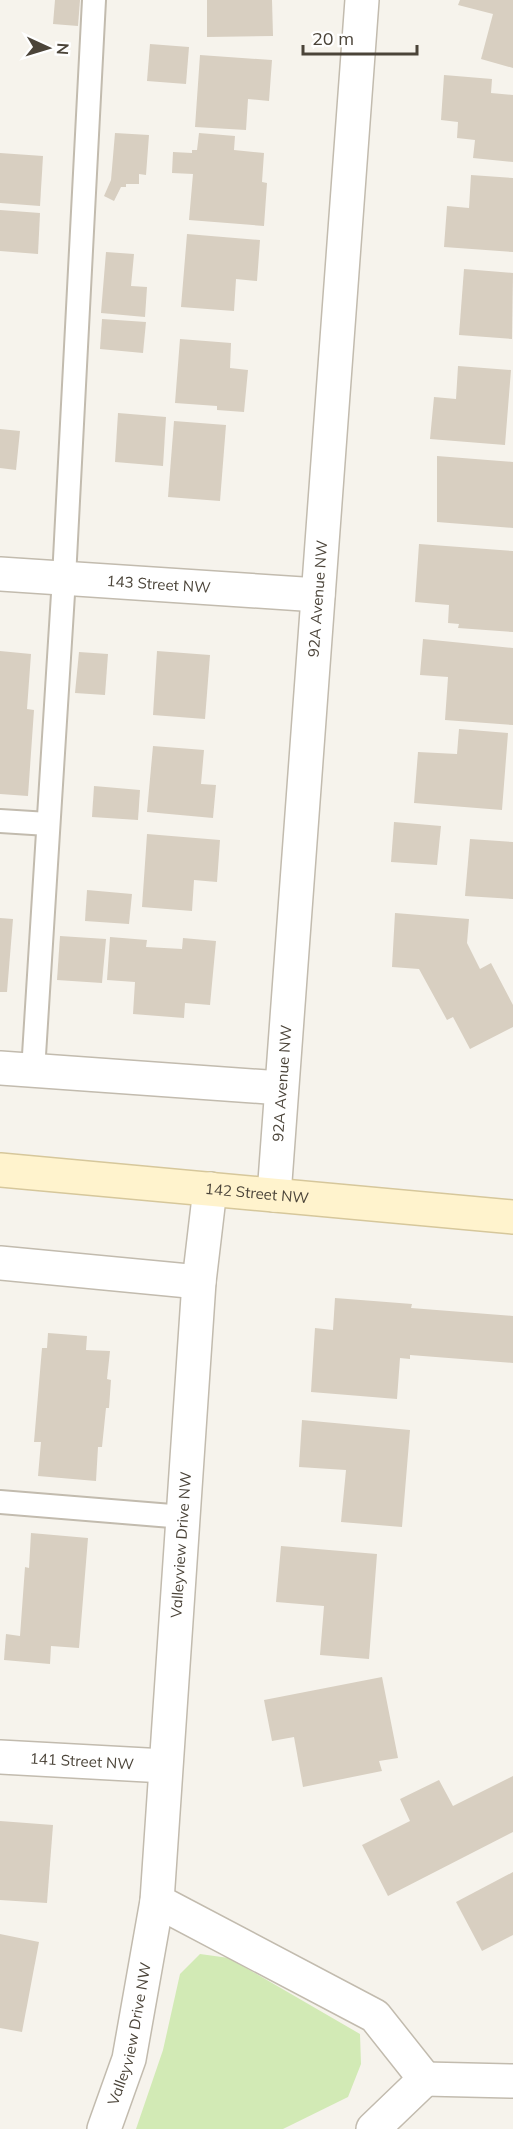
<svg xmlns="http://www.w3.org/2000/svg" width="513" height="2129" font-family="Mulish,sans-serif">
<rect width="100%" height="100%" fill="#f6f3ec"/>
<path fill="#d2eab5" d="M200 1954 229 1958 360 2034 361 2064 348 2097 283 2129H136L163 2050 180 1974Z"/>
<g fill="#d8cfc1">
<path d="M55 0H80L78 26 53 24Z"/>
<path d="M207 0H272L273 36 207 37Z"/>
<path d="M460 0H513V68L481 59 493 14 458 5Z"/>
<path d="M150 44 189 47 186 84 147 81Z"/>
<path d="M200 55 272 60 269 101 248 99 246 130 195 127Z"/>
<path d="M444 75 492 79 491 93 513 95V162L473 158 475 140 457 138 458 122 441 120Z"/>
<path d="M115 133 149 135 146 175 139 174V184H126V187H121L114 201 104 196 111 180Z"/>
<path d="M199 133 235 136 234 150 264 153 262 182 267 183 264 226 189 220 193 174 172 173 173 152 192 153V150H197Z"/>
<path d="M0 153 43 156 40 206 0 203Z"/>
<path d="M471 175 513 178V252L444 247 447 206 469 208Z"/>
<path d="M0 210 40 213 38 254 0 251Z"/>
<path d="M187 234 260 240 257 281 236 279 234 311 181 307Z"/>
<path d="M106 252 134 254 131 286 147 287 145 317 101 313Z"/>
<path d="M464 269 513 273 512 339 459 335Z"/>
<path d="M102 319 146 322 143 353 100 349Z"/>
<path d="M180 339 231 343 230 368 248 370 244 412 217 410V406L175 403Z"/>
<path d="M458 366 511 370 505 445 430 439 434 397 456 399Z"/>
<path d="M118 413 166 417 163 466 115 462Z"/>
<path d="M174 421 226 425 220 501 168 497Z"/>
<path d="M0 429 20 431 16 470 0 468Z"/>
<path d="M437 456 513 462V528L437 522Z"/>
<path d="M419 544 513 551V632L458 628 459 624 448 623 449 605 415 602Z"/>
<path d="M423 639 513 648V725L445 720 448 677 420 675Z"/>
<path d="M0 651 31 654 27 709 34 710 28 796 0 794Z"/>
<path d="M157 651 210 655 205 719 153 715Z"/>
<path d="M79 652 108 654 105 695 75 693Z"/>
<path d="M459 729 508 733 502 810 414 803 418 752 457 754Z"/>
<path d="M153 746 204 750 201 784 216 785 213 818 147 812Z"/>
<path d="M94 786 140 790 138 820 92 817Z"/>
<path d="M394 822 441 826 437 865 391 862Z"/>
<path d="M147 834 220 840 217 882 194 880 192 911 142 907Z"/>
<path d="M470 839 513 842V899L465 896Z"/>
<path d="M87 890 132 894 129 924 85 921Z"/>
<path d="M395 913 469 919 467 943 480 969 491 963 513 1005V1027L470 1049 453 1017 447 1020 419 969 392 967Z"/>
<path d="M0 918 13 919 7 992H0Z"/>
<path d="M60 936 106 939 102 983 57 980Z"/>
<path d="M110 937 147 940 146 947 182 949 183 938 216 941 210 1005 185 1003 184 1018 133 1014 135 982 107 980Z"/>
<path d="M335 1298 412 1304 411 1308 513 1316V1363L410 1355V1359L400 1358 397 1399 311 1392 315 1328 333 1330Z"/>
<path d="M48 1333 87 1336 86 1350 110 1351 107 1379 111 1380 109 1408H106L102 1447H98L96 1481 38 1476 41 1442H34L42 1348H47Z"/>
<path d="M302 1420 410 1430 402 1527 341 1522 346 1470 299 1467Z"/>
<path d="M31 1533 88 1538 79 1648 51 1646 50 1664 4 1660 6 1634 20 1636 25 1567 29 1568Z"/>
<path d="M281 1546 377 1554 369 1659 320 1655 324 1606 276 1602Z"/>
<path d="M382 1677 398 1758 379 1761 382 1771 303 1787 294 1737 272 1741 264 1700Z"/>
<path d="M513 1776V1832L388 1896 362 1845 410 1821 400 1799 439 1780 453 1806Z"/>
<path d="M0 1821 53 1825 47 1903 0 1900Z"/>
<path d="M513 1872V1935L482 1951 456 1902Z"/>
<path d="M0 1934 39 1942 22 2032 0 2028Z"/>
</g>
<g fill="none" stroke-linecap="round" stroke-linejoin="round">
<defs>
<g id="lane">
<path d="M0 821 48 824"/>
<path d="M33 1071 64 578 94 0"/>
<path d="M0 1502 184 1517"/>
</g>
<g id="street">
<path id="s1" d="M0 574 318 595"/>
<path d="M0 1068 281 1088"/>
<path id="s2" d="M274 1195 362 0"/>
<path d="M0 1263 199 1282"/>
<path id="s3" d="M0 1757 165 1766"/>
<path d="M157 1901 375 2016 425 2079 373 2129"/>
<path d="M425 2079 513 2081"/>
<path id="s4" d="M104 2129 129 2059 157 1901 199 1282 210 1189"/>
</g>
<g id="secondary">
<path id="s5" d="M0 1170 513 1217"/>
</g>
</defs>
<use href="#lane" stroke="#c2bbae" stroke-width="26"/>
<use href="#street" stroke="#c2bbae" stroke-width="36"/>
<use href="#secondary" stroke="#d6c79b" stroke-width="36"/>
<use href="#lane" stroke="#fff" stroke-width="22"/>
<use href="#street" stroke="#fff" stroke-width="33"/>
<use href="#secondary" stroke="#fff3cd" stroke-width="33"/>
</g>
<g text-anchor="middle" stroke-width="4.5" stroke-linejoin="round" paint-order="stroke">
<g font-size="15" fill="#4b4439" stroke="#fff">
<text dy="5" stroke="none"><textPath href="#s1" startOffset="159">143 Street NW</textPath></text>
<text dy="5" stroke="none"><textPath href="#s2" startOffset="598">92A Avenue NW</textPath></text>
<text dy="5" stroke="none"><textPath href="#s2" startOffset="112">92A Avenue NW</textPath></text>
<text dy="5" stroke="none"><textPath href="#s5" startOffset="258">142 Street NW</textPath></text>
<text dy="5" stroke="none"><textPath href="#s4" startOffset="592">Valleyview Drive NW</textPath></text>
<text dy="5" stroke="none"><textPath href="#s3" startOffset="82">141 Street NW</textPath></text>
<text dy="5" stroke="none"><textPath href="#s4" startOffset="99">Valleyview Drive NW</textPath></text>
</g>
</g>
<g transform="translate(48 48) rotate(94)" stroke="#ffffff" stroke-width="4.5" paint-order="stroke">
<path d="M0-4.5L10 22L0 15L-10 22Z" fill="#4b4439"/>
<text y="-9" font-size="16" font-weight="bold" text-anchor="middle" fill="#4b4439">N</text>
</g>
<path d="M303 45v9h114v-9" fill="none" stroke="#4b4439" stroke-width="3"/>
<text x="312" y="45" font-size="18" fill="#4b4439" stroke="#ffffff" stroke-width="4.5" paint-order="stroke">20 m</text>
</svg>
